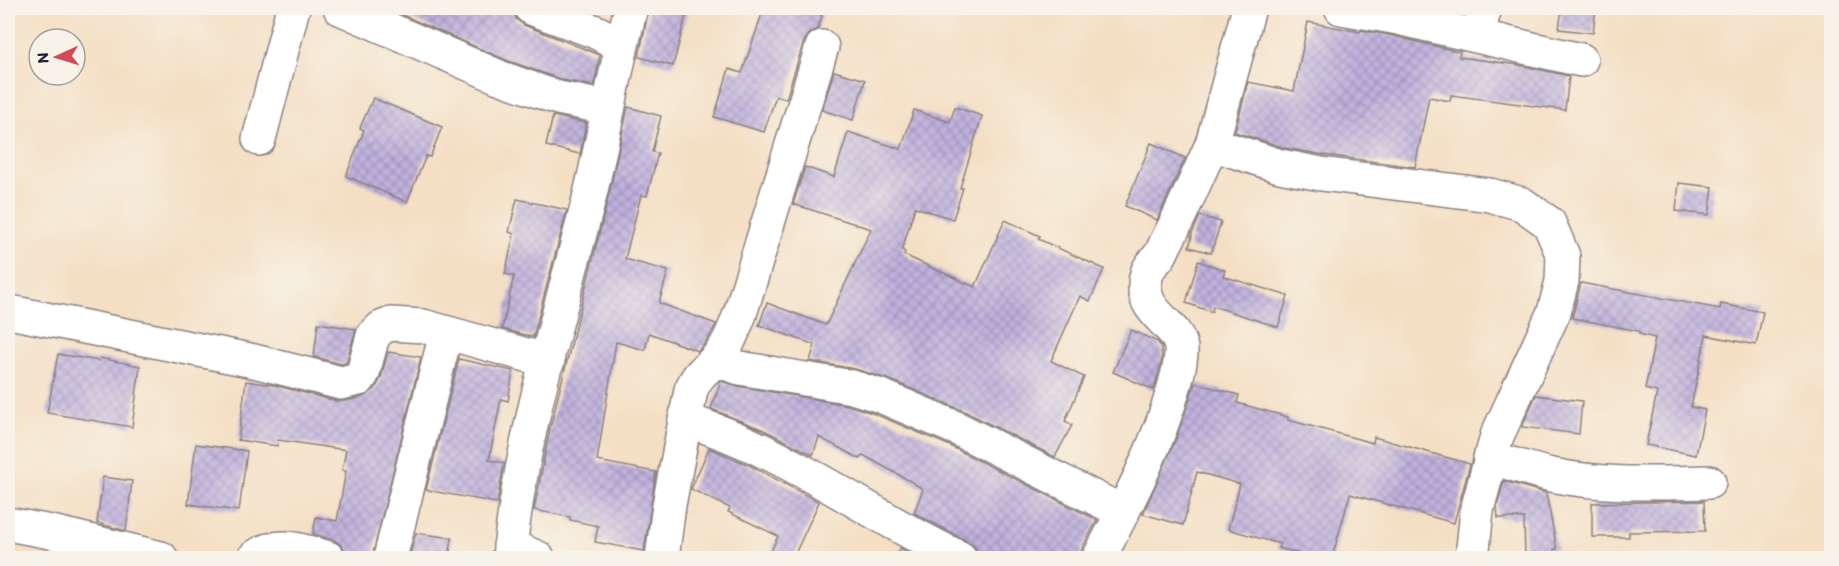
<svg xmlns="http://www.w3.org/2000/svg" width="1839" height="566" font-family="Itim,sans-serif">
<defs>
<pattern id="building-cross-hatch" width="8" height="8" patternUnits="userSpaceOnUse" patternTransform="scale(1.5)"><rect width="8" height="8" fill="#c0b2de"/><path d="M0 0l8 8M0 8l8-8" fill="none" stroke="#9c90b5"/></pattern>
</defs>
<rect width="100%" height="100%" fill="#f7f3e8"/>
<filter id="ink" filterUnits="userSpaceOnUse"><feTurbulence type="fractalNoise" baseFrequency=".0167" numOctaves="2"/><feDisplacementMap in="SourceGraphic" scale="12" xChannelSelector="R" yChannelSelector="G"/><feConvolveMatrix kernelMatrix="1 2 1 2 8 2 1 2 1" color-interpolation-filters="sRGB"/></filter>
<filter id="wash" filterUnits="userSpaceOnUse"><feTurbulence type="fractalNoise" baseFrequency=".008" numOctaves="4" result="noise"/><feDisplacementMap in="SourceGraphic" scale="24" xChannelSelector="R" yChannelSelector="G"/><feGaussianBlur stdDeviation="1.35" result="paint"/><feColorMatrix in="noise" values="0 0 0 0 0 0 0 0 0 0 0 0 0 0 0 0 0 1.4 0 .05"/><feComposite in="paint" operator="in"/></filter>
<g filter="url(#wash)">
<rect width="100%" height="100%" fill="#f4dfc4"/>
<g id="blocks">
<g fill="url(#building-cross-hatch)">
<path d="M386 8H513L516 19 524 25 600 55 594 86 563 80 506 60Z"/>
<path d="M649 8H688L673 66 639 57Z"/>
<path d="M764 8H798L822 15 818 29 810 33 804 41 786 99 776 96 764 132 714 117 729 69 742 73Z"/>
<path d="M1562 8H1596L1593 33 1559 29Z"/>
<path d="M1308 22 1360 32 1361 30 1389 35 1460 52 1459 57 1519 65 1569 76 1565 110 1451 95 1450 101 1429 97 1415 167 1324 155 1285 148 1235 132 1248 82 1294 91Z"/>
<path d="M834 71 865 80 853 120 822 110Z"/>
<path d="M373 98 442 127 430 157 426 156 407 202 346 176 364 130 360 128Z"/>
<path d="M628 107 661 116 652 152 658 153 647 196 641 195 625 259 668 271 659 303 716 324 708 339 698 351 649 333 645 350 616 342 597 461 656 472 644 551 595 542 598 526 570 520V517L534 510 550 428 606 207Z"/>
<path d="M955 107 982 116 960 188H963L953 219 915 207 902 250 905 252 904 255 975 287 1005 220 1040 236 1038 239 1104 269 1090 301 1080 296 1051 361 1084 377 1065 421 1072 425 1055 457 964 411 888 379 855 369 810 361 815 345 759 325 767 303 826 325 871 229 793 204 805 167 834 177 848 132 901 149 914 110 950 122Z"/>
<path d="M553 116 586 123 580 154 546 146Z"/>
<path d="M1151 143 1185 158 1157 220 1125 206Z"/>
<path d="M1679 183 1713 187 1709 215 1676 211Z"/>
<path d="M517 199 567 210 533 337 502 329 514 276 505 274 514 234 509 232Z"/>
<path d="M1200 216 1221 222 1211 253 1189 247 1192 236H1191Z"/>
<path d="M1198 261 1225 270 1223 276 1288 296 1278 327 1213 306 1212 312 1186 303Z"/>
<path d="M1581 283 1720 309 1721 304 1763 312 1756 345 1706 335 1691 407 1705 410 1696 455 1646 445 1657 392 1645 389 1655 338 1639 334V331L1572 318Z"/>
<path d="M318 323 356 329 346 363 341 364 314 357Z"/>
<path d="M1131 330 1158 342 1161 347 1162 359 1154 390 1113 372Z"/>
<path d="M388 352 421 357 372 558H357V555L346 553 341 545 334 540 313 534 316 517 337 521 346 471 342 470 346 450 278 440 277 446 238 440 246 381 274 385 336 401H345L363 397 375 389 381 378Z"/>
<path d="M58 354 99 361 100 358 140 366 132 427 47 413Z"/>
<path d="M459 359 513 371 508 401 501 399 489 460 504 463 497 503 426 490Z"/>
<path d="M721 381 737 386 848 405 875 414 948 445 1097 520 1082 549 1080 558H978L976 548 969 542 914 513 923 489 910 481 863 455 860 459 819 437 813 455 764 430 711 409Z"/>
<path d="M1195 383 1239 395 1237 403 1288 417V420L1373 443 1374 437 1470 464 1454 523 1350 494 1332 558H1316L1278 548 1280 544 1228 529 1240 484 1197 472 1183 525 1143 514 1177 436Z"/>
<path d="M1536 395 1582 401 1579 434 1522 427Z"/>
<path d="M196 444 247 451 239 511 188 504Z"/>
<path d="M709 448 749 465 819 502 793 558H768L778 536 728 512 730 508 691 489Z"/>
<path d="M103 477 132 481 126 531 97 523Z"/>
<path d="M1504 481 1546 493 1557 549H1554V558H1525L1524 518H1498L1497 506Z"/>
<path d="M1704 501 1705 531 1629 532V537H1592V503Z"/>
<path d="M416 533 452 538 449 558H409Z"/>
<path d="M900 548 916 557 919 558H896Z"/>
</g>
</g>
</g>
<g filter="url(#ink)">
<use href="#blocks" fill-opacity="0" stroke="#8b8080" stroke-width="1.5"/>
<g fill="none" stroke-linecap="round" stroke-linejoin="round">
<defs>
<g id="minor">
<path d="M340 8 499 77 558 98 608 108"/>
<path d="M531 8 596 32 621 45"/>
<path d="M1249 8 1212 144 1280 166 1321 174 1490 195 1522 204 1549 223 1563 256 1562 281 1554 312 1497 436 1477 510 1472 558"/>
<path d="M1341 8 1393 17 1581 60"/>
<path d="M1477 36 1485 8"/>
<path d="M259 139 293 8"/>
<path d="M15 313 254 361 341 383 359 379 363 373 373 336 381 328 391 324 423 326 548 361"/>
<path d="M716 360 740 368 852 387 881 396 956 428 1123 512"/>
<path d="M685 420C784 449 867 514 960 558"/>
<path d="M1490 458C1511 463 1532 471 1552 475 1604 486 1657 483 1709 482"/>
<path d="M8 524 56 533 161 558"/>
<path d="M510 546 538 558"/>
<path d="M254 558C276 540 303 550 328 558"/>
<path d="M390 558 446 333"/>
<path d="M509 558C521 438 558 320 588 203 604 138 614 72 631 8"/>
<path d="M662 558 669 505 691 390C699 372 703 373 715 360 728 348 734 329 740 314L822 47"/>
<path d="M1099 558C1128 502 1158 446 1175 384 1178 372 1182 360 1181 348 1177 320 1135 313 1147 273 1149 266 1156 261 1160 255 1163 250 1165 244 1168 239 1184 208 1198 175 1212 144"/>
</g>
</defs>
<use href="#minor" stroke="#8b8080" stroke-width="36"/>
<use href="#minor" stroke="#fff" stroke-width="33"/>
</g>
</g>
<rect width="1839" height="566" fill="none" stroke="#f7f3e8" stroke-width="30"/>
<g transform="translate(57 57) rotate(266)"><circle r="28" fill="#f7f3e8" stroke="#a29fa3" stroke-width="1.5"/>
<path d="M0-4.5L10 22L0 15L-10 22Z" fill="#d1495b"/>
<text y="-9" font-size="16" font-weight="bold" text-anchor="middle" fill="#22223b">N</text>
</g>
</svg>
